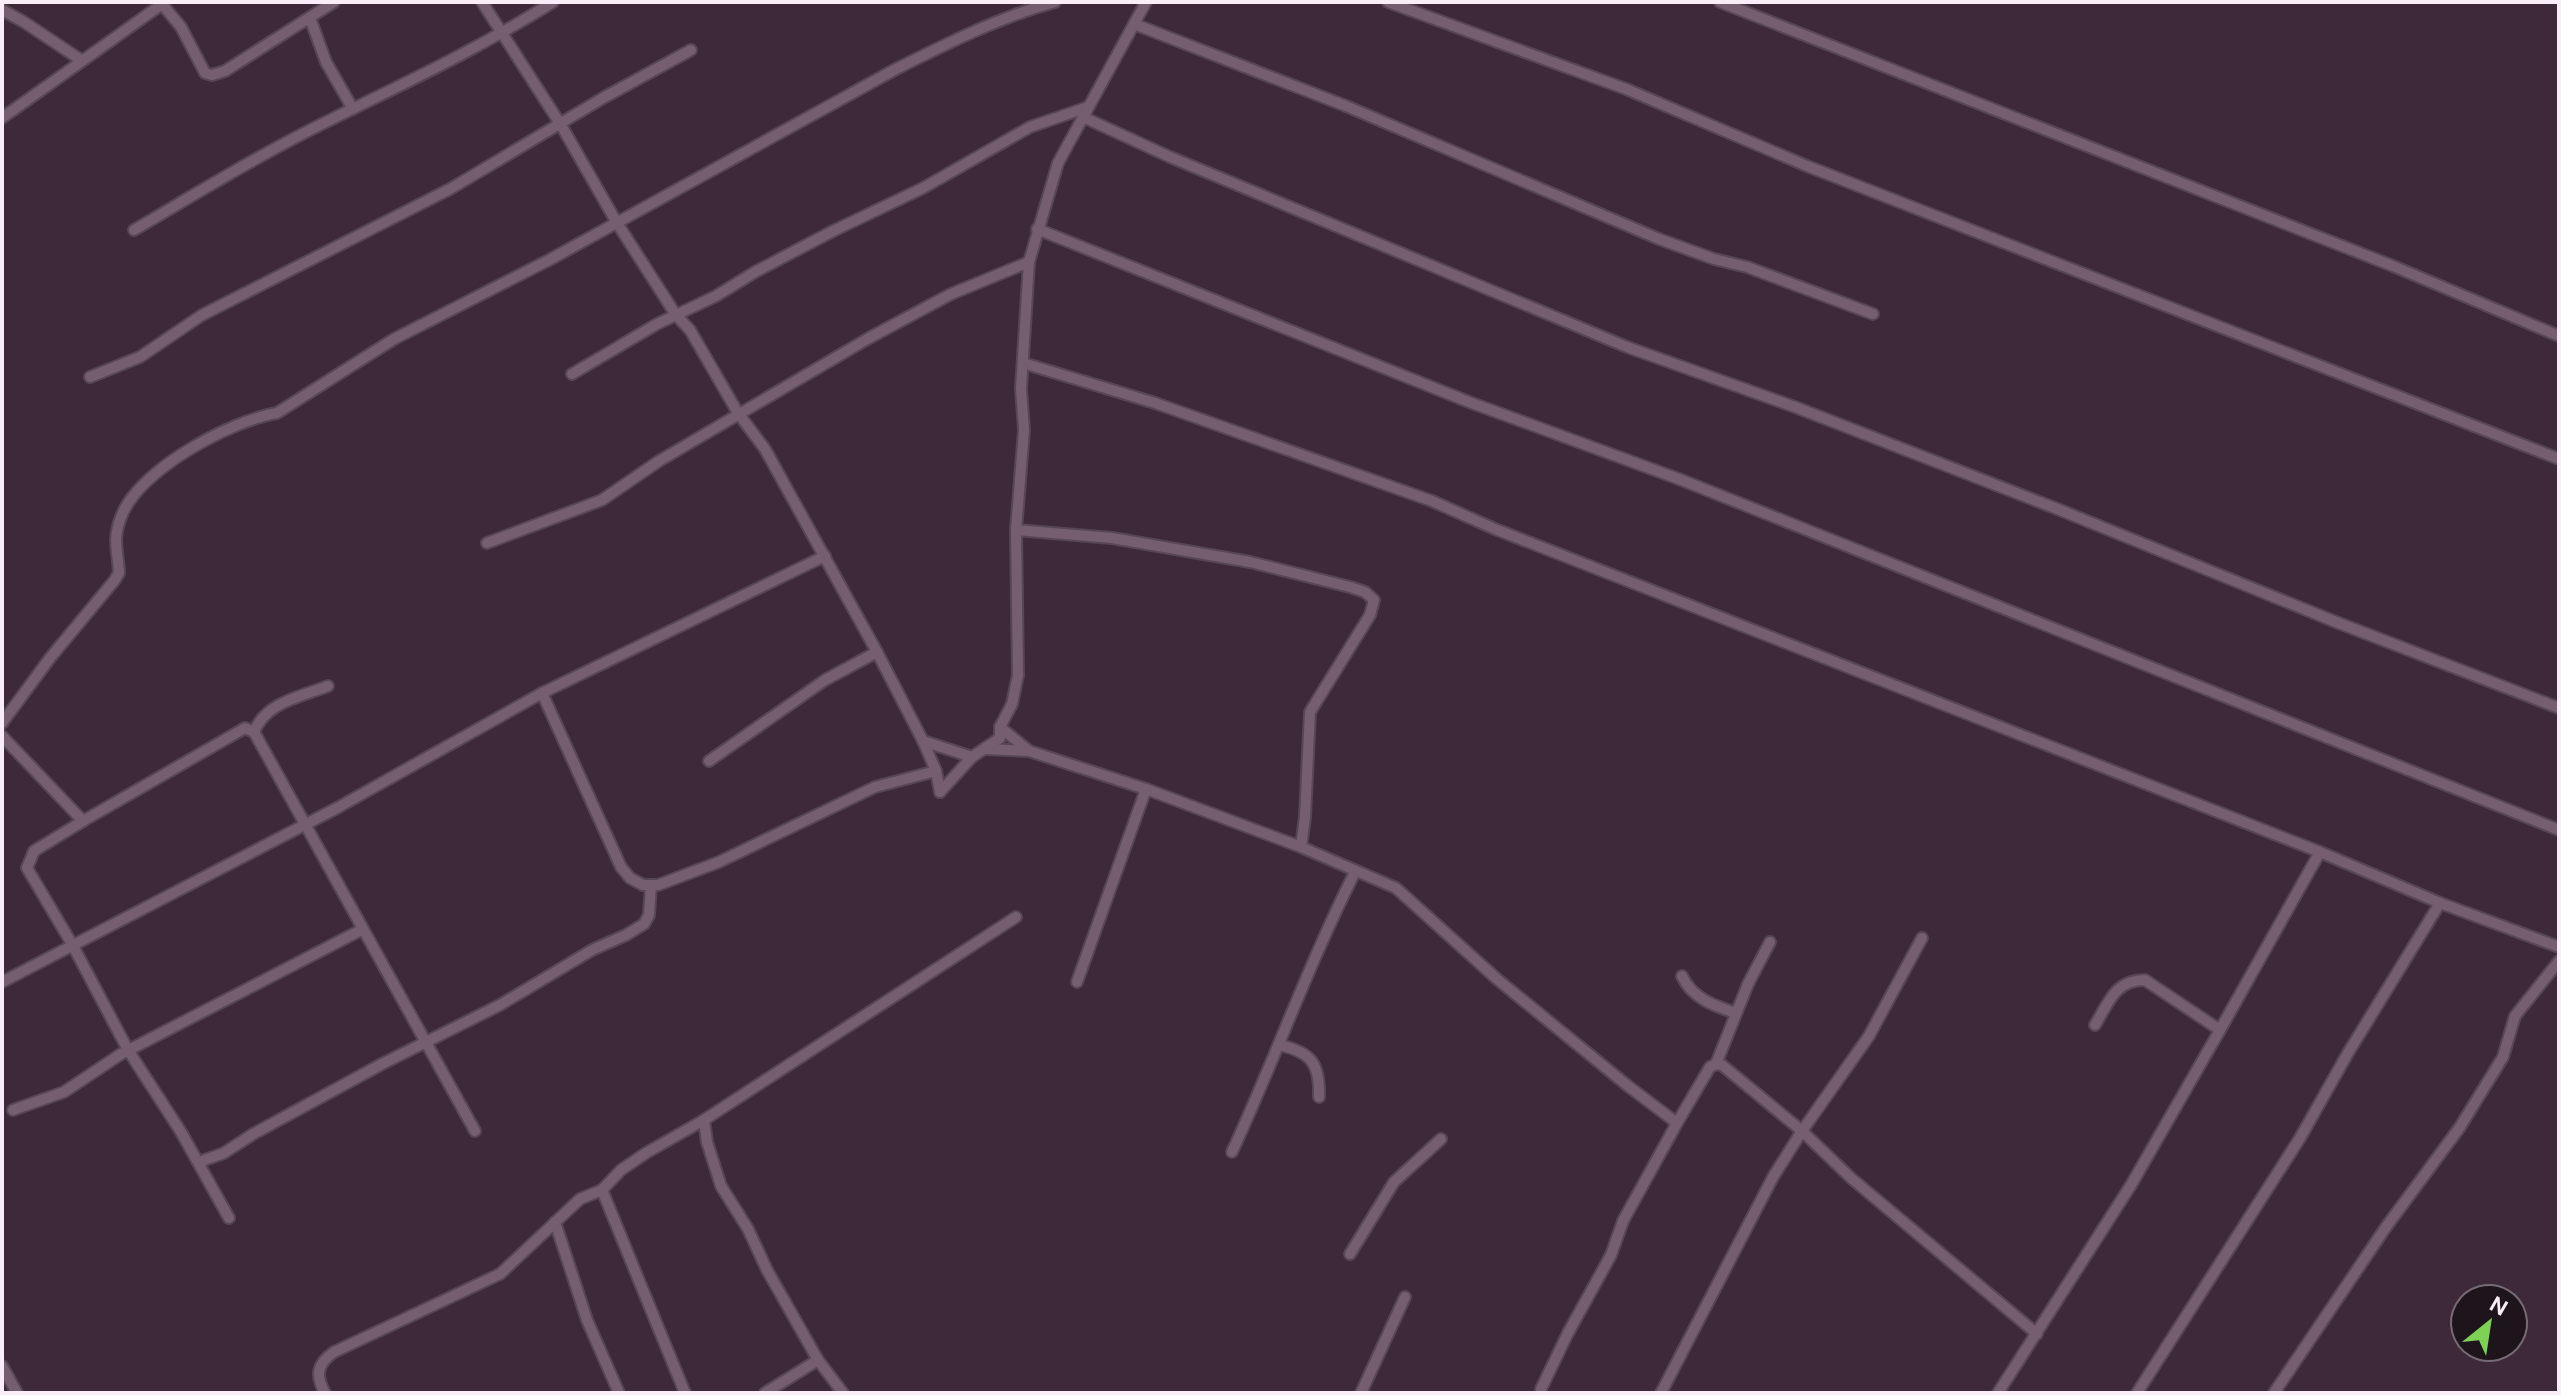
<svg xmlns="http://www.w3.org/2000/svg" width="2561" height="1395" font-family="'DM Sans',sans-serif">
<rect width="100%" height="100%" fill="#3d2938"/>
<g fill="none" stroke-linecap="round" stroke-linejoin="round">
<defs>
<g id="street">
<path d="M482 2 561 125 617 223 676 315 690 330 738 413 765 449 877 652 923 741 936 771 940 792"/>
<path d="M1388 2 1626 89 1807 166 2559 459"/>
<path d="M1720 2 2393 266 2559 336"/>
<path d="M162 4 181 27 205 73 212 75 225 71 334 2"/>
<path d="M2 10 24 22 81 60"/>
<path d="M310 18 326 62 353 109"/>
<path d="M1134 24 1346 106 1659 239 1714 259 1747 267 1873 314"/>
<path d="M1083 117 1170 157 1627 347 1795 407 2055 508 2336 622 2559 708"/>
<path d="M2 118 165 2"/>
<path d="M1037 229 1469 402 1679 479 2559 830"/>
<path d="M134 230C199 192 264 152 332 119 409 81 480 48 553 2"/>
<path d="M1023 363 1155 403 1432 501 1495 529 2320 852 2440 903 2559 947"/>
<path d="M572 374 657 324 716 296 755 272 833 231 923 188 1030 127 1088 107"/>
<path d="M90 377 140 357 202 315 450 189 603 98 691 50"/>
<path d="M1016 530 1112 538 1250 562 1350 587 1365 592 1374 600 1370 615 1310 712 1305 817 1301 847"/>
<path d="M487 543 602 500 659 461 869 338 951 294 1029 262"/>
<path d="M542 693 621 867 630 878 643 885H658L719 862 875 787 936 771"/>
<path d="M2 723 50 658 114 581 119 573C118 550 112 541 121 517 138 470 230 421 277 413L394 339 551 259 896 69C948 43 1000 17 1055 2"/>
<path d="M1000 727 1029 751"/>
<path d="M254 732C266 702 300 697 328 686"/>
<path d="M2 736 83 821 34 851 27 868 72 944 128 1050 181 1132 229 1218"/>
<path d="M923 741 972 757"/>
<path d="M985 749 1029 751 1146 789 1301 847 1396 888 1497 979 1628 1086 1677 1123 1623 1221 1611 1255 1568 1333 1541 1389"/>
<path d="M709 761 825 680 877 652"/>
<path d="M940 792 972 757 1000 738V727L1012 704 1018 675 1016 530 1024 430 1021 389 1029 262 1058 163 1146 2"/>
<path d="M83 821 245 728 254 732 475 1131"/>
<path d="M1682 976C1692 998 1714 1006 1736 1013"/>
<path d="M2 982 337 808 542 693 825 556"/>
<path d="M1077 982 1146 789"/>
<path d="M2220 1030 2320 852"/>
<path d="M1279 1045C1311 1052 1320 1063 1319 1097"/>
<path d="M1716 1064 1748 984 1770 942"/>
<path d="M13 1110 64 1092 121 1054 363 929"/>
<path d="M704 1120 707 1142 721 1186 748 1229 767 1270 818 1360 843 1393"/>
<path d="M1677 1123 1710 1067 1716 1064 1722 1065 1802 1131 1851 1178 2037 1334"/>
<path d="M1232 1152C1275 1059 1309 963 1355 872"/>
<path d="M199 1162 224 1153 253 1134 382 1064 500 1005 592 950 626 935 644 924 649 915 651 885"/>
<path d="M602 1190 685 1393"/>
<path d="M555 1222 587 1320 619 1393"/>
<path d="M1350 1254 1394 1182 1441 1139"/>
<path d="M2 1366 17 1393"/>
<path d="M325 1393C315 1375 317 1364 334 1352L500 1274 580 1199 602 1190 621 1170 646 1153 704 1120 1016 917"/>
<path d="M765 1393 818 1360"/>
<path d="M1361 1393 1405 1297"/>
<path d="M1661 1393 1773 1177 1802 1131 1869 1036 1922 938"/>
<path d="M1998 1393 2131 1185 2220 1030 2145 980C2115 980 2109 1002 2095 1025"/>
<path d="M2137 1393 2300 1138 2348 1053 2440 903"/>
<path d="M2274 1393 2386 1227 2460 1127 2503 1057 2515 1016 2559 961"/>
</g>
</defs>
<use href="#street" stroke="#574653" stroke-width="14"/>
<use href="#street" stroke="#755e6e" stroke-width="10"/>
</g>
<rect width="2561" height="1395" fill="none" stroke="#fbedf7" stroke-width="8"/>
<g transform="translate(2489 1323) rotate(30)"><circle r="38" fill="#1e151c" stroke="#766b74" stroke-width="2"/>
<path d="M0-6L14 30L0 20L-14 30Z" fill="#7dd154"/>
<text y="-12" font-size="22" font-weight="bold" text-anchor="middle" fill="#fbedf7">N</text>
</g>
</svg>
